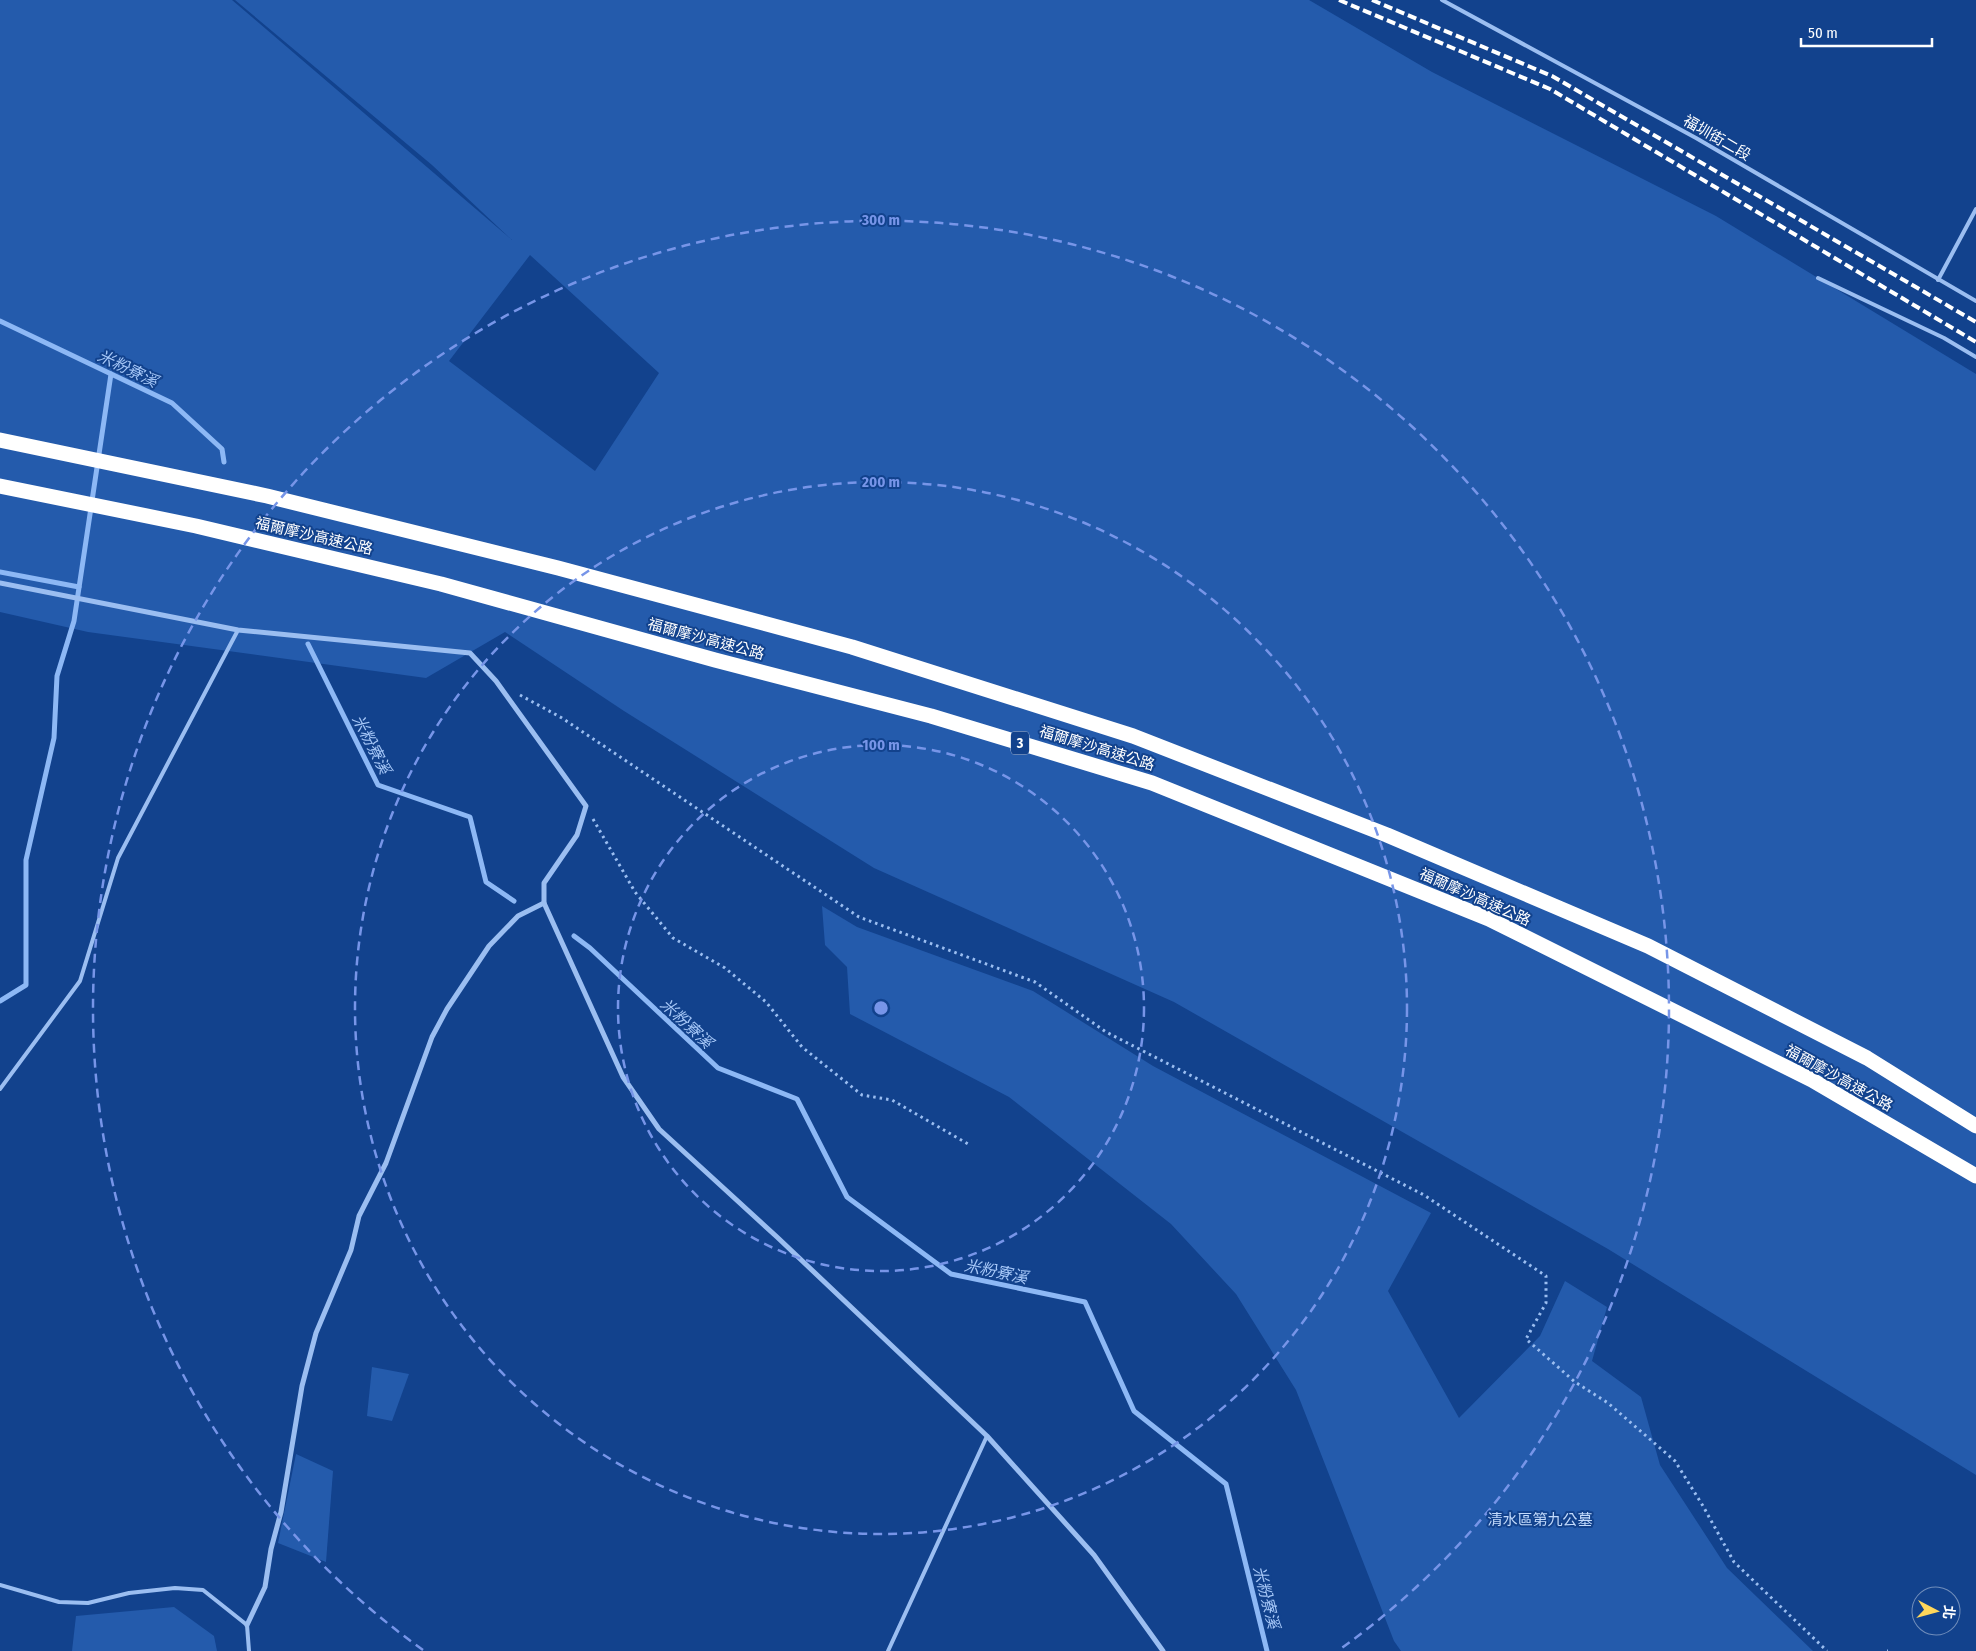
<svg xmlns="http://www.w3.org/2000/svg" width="1976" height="1651" font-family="'Fira Sans Condensed','Noto Sans TC',sans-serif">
<rect width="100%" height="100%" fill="#12428d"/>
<g fill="#245bac" fill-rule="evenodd">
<path d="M0 0H232L512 240 432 165 235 0H1309L1432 72 1716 216 1976 374V1475L1608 1249 1174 1002 874 868 624 711 505 632 426 678 88 632 0 612ZM530 255 659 373 595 471 449 361Z"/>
<path d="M822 906 857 927 1033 991 1153 1066 1431 1213 1388 1291 1459 1418 1540 1336 1565 1281 1607 1307 1592 1361 1641 1397 1660 1465 1727 1568 1813 1651H1401L1394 1641 1296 1390 1236 1294 1171 1224 1009 1097 850 1014 847 967 825 945Z"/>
<path d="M372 1367 409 1374 392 1421 367 1416Z"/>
<path d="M296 1454 333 1471 326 1562 278 1543Z"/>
<path d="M174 1607 214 1636 217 1651H72L76 1616Z"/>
</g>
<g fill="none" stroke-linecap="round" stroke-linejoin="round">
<g stroke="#8db8f5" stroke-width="5">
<path d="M0 321 172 403 222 449 224 462"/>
<path d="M0 572 79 587"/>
<path d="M308 644 378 785 470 817 486 882 514 901"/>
<path d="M574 936 590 948 718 1068 797 1099 847 1197 951 1274 1085 1302 1134 1411 1226 1484 1267 1651"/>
<path d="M0 1001 26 985V860L54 738 57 676 74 621 111 374"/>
</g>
<g stroke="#9bbef1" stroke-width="3" stroke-dasharray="2.5 4" stroke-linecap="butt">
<path d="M520 695 562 718 859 917 1035 982 1106 1032 1424 1195 1546 1276V1303L1526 1339 1575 1382 1608 1403 1675 1461 1703 1506 1734 1562 1827 1651"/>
<path d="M593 819 635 892 673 938 725 968 766 1002 802 1047 862 1095 892 1100 968 1144"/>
<path d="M1887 1651H1888"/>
</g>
<g stroke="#9bbef1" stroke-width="4">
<path d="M1442 0 1696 138 1976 301"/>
<path d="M1818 278 1944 338 1976 357"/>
<path d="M1938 280 1976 209"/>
<path d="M0 1089 80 981 118 858 238 630"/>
<path d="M0 1585 59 1602 88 1603 129 1593 175 1588 203 1590 247 1625 249 1651"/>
<path d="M888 1651 987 1436"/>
</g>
<g stroke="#9bbef1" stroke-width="5">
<path d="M0 583 238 630 470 653 496 681 586 806 577 835 544 883V903L623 1077 659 1129 777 1237 987 1436 1094 1555 1163 1651"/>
<path d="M247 1625 265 1587 271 1549 281 1512 302 1386 316 1333 351 1250 359 1216 386 1163 432 1037 447 1009 489 946 518 916 544 903"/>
</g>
<g stroke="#fff" stroke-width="15">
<path d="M0 440 267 496 558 568 852 647 1133 736 1387 835 1648 946 1867 1058 1976 1126"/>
<path d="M0 486 196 526 441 584 715 660 931 716 1152 783 1489 919 1812 1080 1976 1176"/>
</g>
<g stroke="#fff" stroke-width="4" stroke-dasharray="9 4" stroke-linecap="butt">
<path d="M1339 0 1550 89 1976 342"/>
<path d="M1372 0 1552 76 1976 322"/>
</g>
</g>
<g fill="none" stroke="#7795e8" stroke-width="2.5" stroke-dasharray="9 6">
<circle cx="881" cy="1008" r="263"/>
<circle cx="881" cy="1008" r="526"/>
<path d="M423 1650A788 788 0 1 1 1339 1650"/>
</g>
<g text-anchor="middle" stroke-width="4" stroke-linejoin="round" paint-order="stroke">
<rect fill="#12428d" stroke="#b8c6dd" stroke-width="1" x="1011" y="731.5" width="18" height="23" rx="4"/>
<g font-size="14" font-weight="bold" fill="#fff">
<text x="1020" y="748">3</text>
</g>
<g font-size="15" fill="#fff" stroke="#12428d">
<text transform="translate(1717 138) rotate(30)" y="5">福圳街二段</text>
<text transform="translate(314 536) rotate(13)" y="5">福爾摩沙高速公路</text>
<text transform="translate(706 639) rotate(15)" y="5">福爾摩沙高速公路</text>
<text transform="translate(1097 748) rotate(17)" y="5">福爾摩沙高速公路</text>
<text transform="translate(1475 897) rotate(24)" y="5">福爾摩沙高速公路</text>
<text transform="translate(1839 1078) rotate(29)" y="5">福爾摩沙高速公路</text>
</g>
<g font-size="15" fill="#c2dafc" stroke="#12428d">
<text x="1540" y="1525">清水區第九公墓</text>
</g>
<g font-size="16" font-style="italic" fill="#a7c8f8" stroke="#12428d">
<text transform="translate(128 368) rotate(26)" y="6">米粉寮溪</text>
<text transform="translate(372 744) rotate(63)" y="6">米粉寮溪</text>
<text transform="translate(687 1023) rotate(43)" y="6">米粉寮溪</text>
<text transform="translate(996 1271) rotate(12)" y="6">米粉寮溪</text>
<text transform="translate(1267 1597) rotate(76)" y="6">米粉寮溪</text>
</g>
</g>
<circle cx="881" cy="1008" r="8" fill="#7795e8" stroke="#12428d" stroke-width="2.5"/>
<g font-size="15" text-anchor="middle" font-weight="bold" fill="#7795e8" stroke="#12428d" stroke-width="4" stroke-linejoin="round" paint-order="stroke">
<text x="881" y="225">300 m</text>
<text x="881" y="487">200 m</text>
<text x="881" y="750">100 m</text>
</g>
<g transform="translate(1936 1611) rotate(96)"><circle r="24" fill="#12428d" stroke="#718ebb"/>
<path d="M0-4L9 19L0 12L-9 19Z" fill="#ffd75b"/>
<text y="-8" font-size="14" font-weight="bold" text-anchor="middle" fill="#ffffff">北</text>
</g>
<path d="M1801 38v8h131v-8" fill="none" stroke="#ffffff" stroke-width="2.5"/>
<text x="1808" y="38" font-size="15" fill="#ffffff" stroke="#12428d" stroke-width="4" paint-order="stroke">50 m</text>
</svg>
